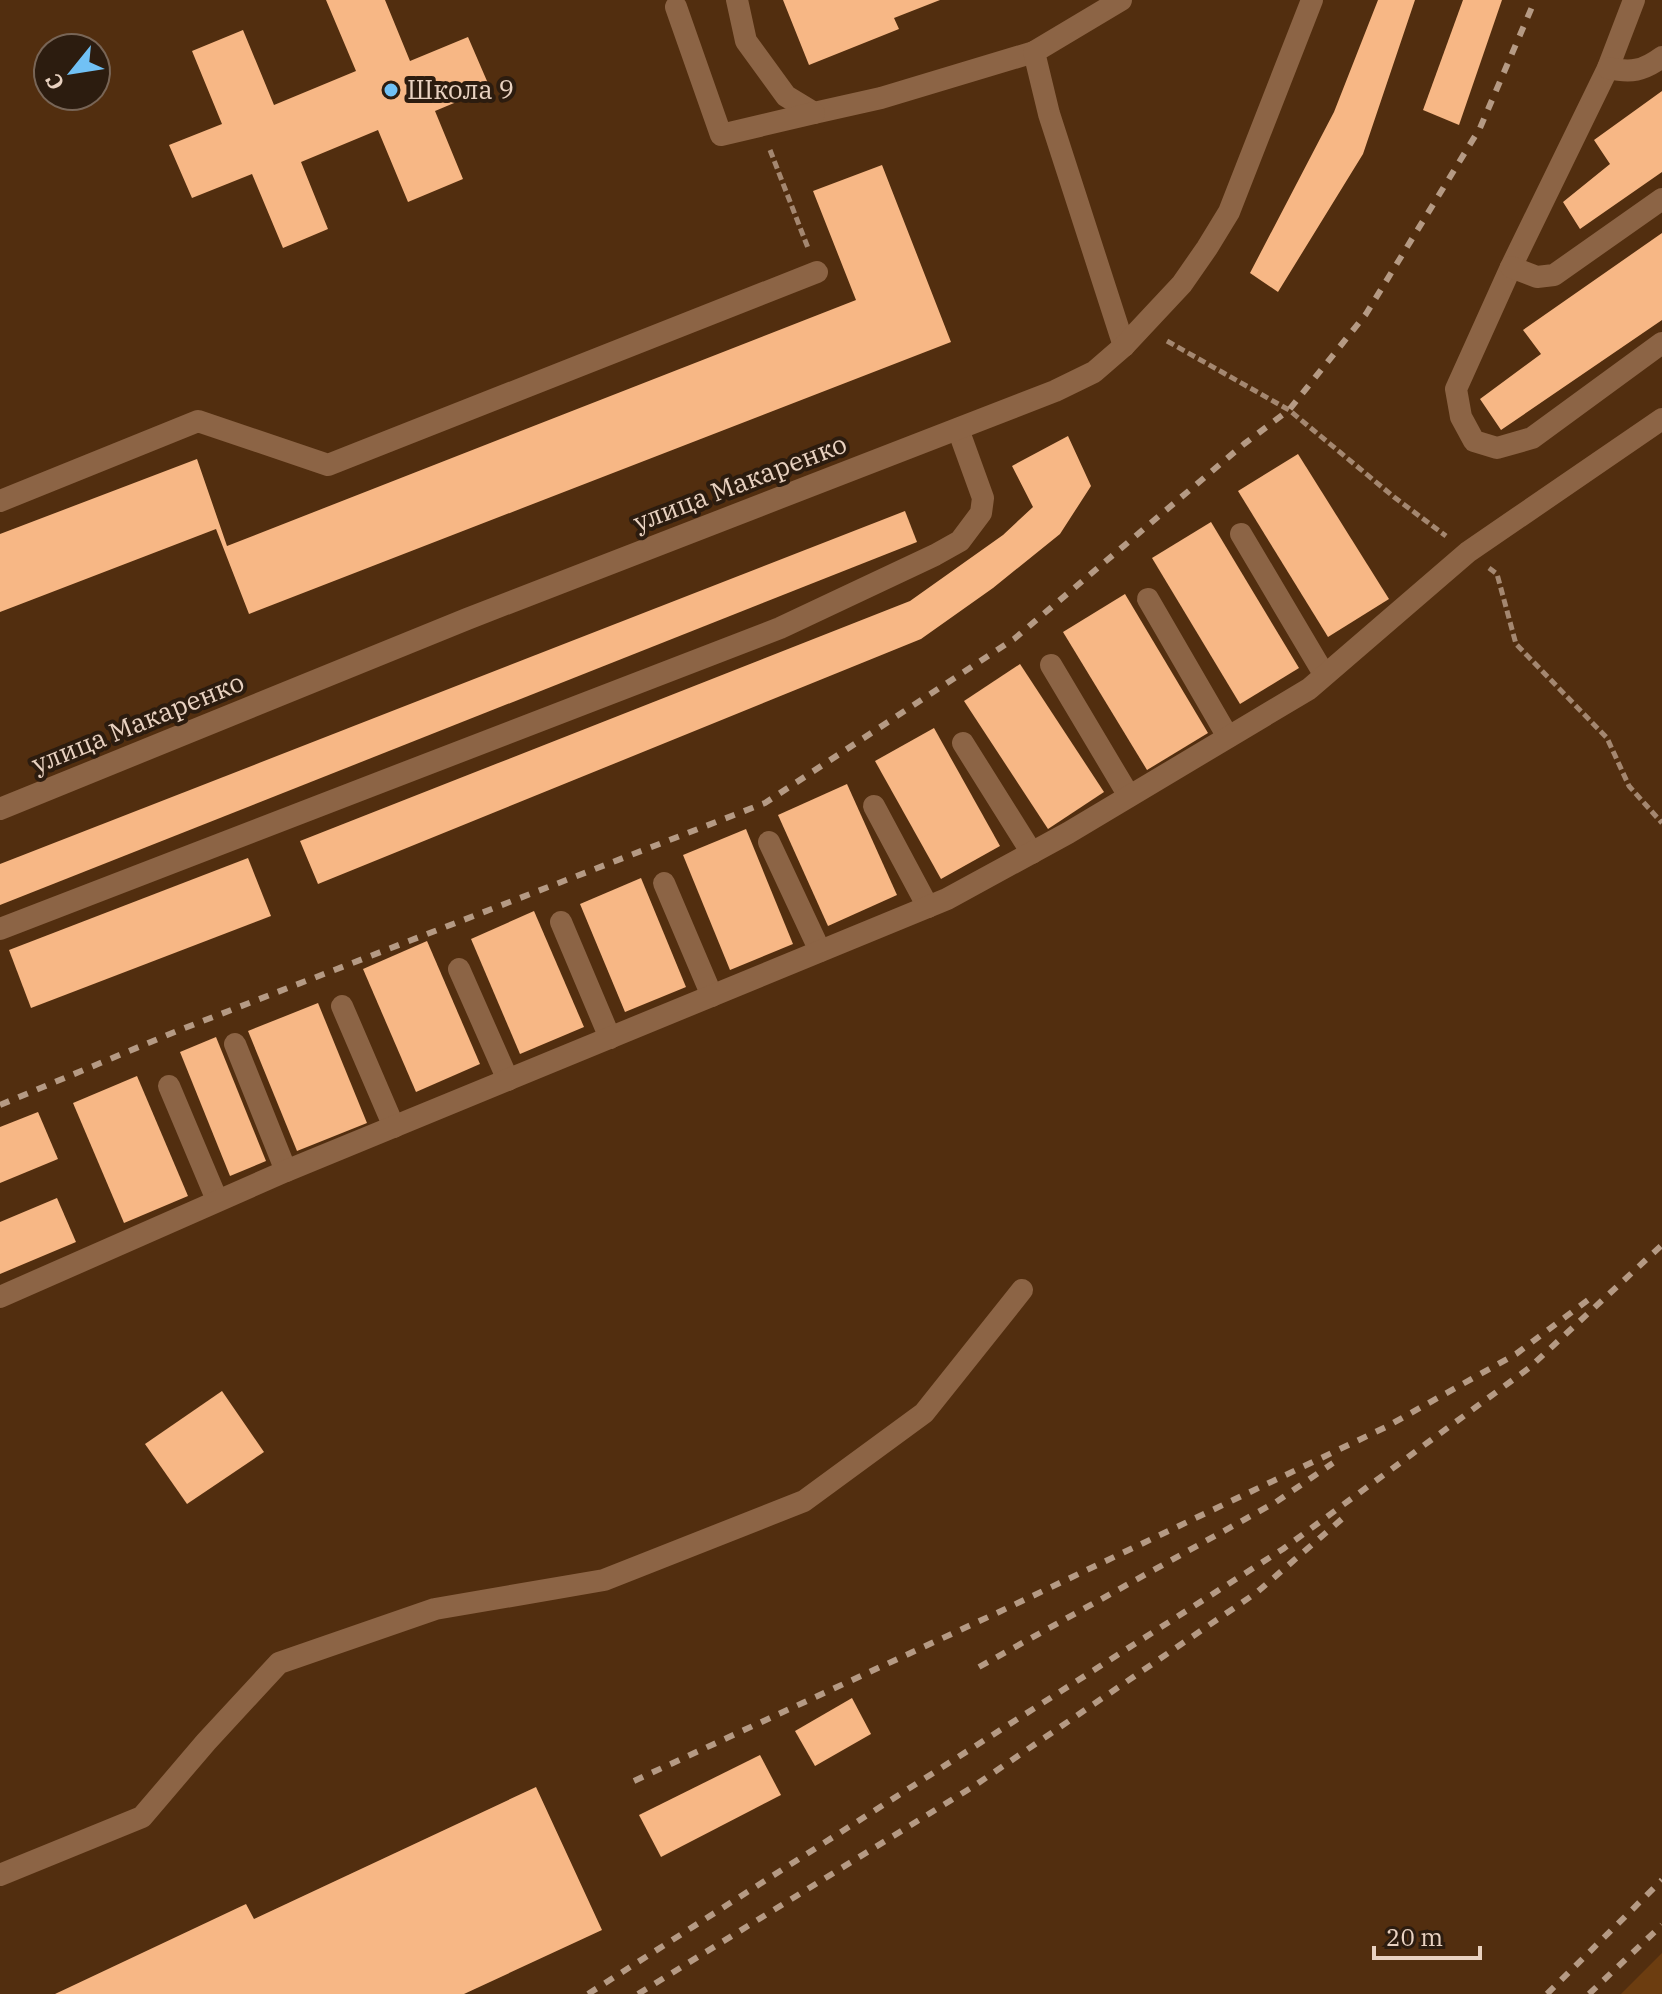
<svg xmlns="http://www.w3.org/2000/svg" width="1662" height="1994" font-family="'IBM Plex Serif',serif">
<rect width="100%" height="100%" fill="#522e0f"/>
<path fill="#6c3d10" d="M1662 1953V1994H1621Z"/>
<g fill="#f7b785">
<path d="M326 0H385L410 61 468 37 490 88 435 111 463 179 408 202 378 130 301 162 328 229 283 248 252 174 192 198 169 145 222 124 192 51 243 30 274 105 356 71Z"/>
<path d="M783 0H940L894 18 899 29 809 65Z"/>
<path d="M1378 0H1415L1363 154 1278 292 1250 273 1334 112Z"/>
<path d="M1463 0H1502L1459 125 1423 110Z"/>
<path d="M1662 91V172L1580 229 1563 202 1610 164 1594 140Z"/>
<path d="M882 165 951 342 249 614 216 529 0 612V534L197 459 227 546 856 300 813 191Z"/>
<path d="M1662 233V320L1501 430 1480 399 1541 354 1523 330Z"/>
<path d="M1068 436 1091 486 1060 534 993 588 921 639 318 884 300 841 910 601 1003 535 1033 507 1012 466Z"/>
<path d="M1298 454 1389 599 1328 637 1238 491Z"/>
<path d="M905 511 917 542 0 905V864Z"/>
<path d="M1211 522 1299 668 1240 704 1152 558Z"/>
<path d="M1125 594 1208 733 1147 770 1063 632Z"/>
<path d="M1020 664 1104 792 1048 829 964 701Z"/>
<path d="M934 728 1000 846 941 879 875 761Z"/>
<path d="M847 784 897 895 828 926 778 815Z"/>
<path d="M746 829 793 944 730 970 683 855Z"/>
<path d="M248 858 271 916 31 1008 9 950Z"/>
<path d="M641 878 686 987 625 1012 580 904Z"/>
<path d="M534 911 584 1027 520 1054 471 939Z"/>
<path d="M427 941 480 1064 416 1092 363 969Z"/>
<path d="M318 1003 367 1123 297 1151 248 1031Z"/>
<path d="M216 1037 266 1161 230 1176 180 1052Z"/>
<path d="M137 1076 188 1196 124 1223 73 1103Z"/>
<path d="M38 1112 58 1159 0 1183V1127Z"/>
<path d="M57 1198 76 1242 0 1274V1222Z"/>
<path d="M222 1391 264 1452 187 1504 145 1444Z"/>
<path d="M852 1698 871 1734 815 1766 795 1731Z"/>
<path d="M760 1755 781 1795 661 1857 639 1815Z"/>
<path d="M536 1787 602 1930 464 1994H55L246 1904 254 1919Z"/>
</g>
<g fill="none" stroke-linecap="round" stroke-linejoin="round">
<g stroke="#a48770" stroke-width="5" stroke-dasharray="8 4" stroke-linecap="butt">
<path d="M770 150 808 248"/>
<path d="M1167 341 1289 410 1394 497 1446 536"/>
<path d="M1489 568 1497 574 1516 644 1607 738 1629 786 1662 823"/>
</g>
<g stroke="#8c6445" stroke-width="22">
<path d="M737 0 746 41 786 96 814 113 881 98 1034 52"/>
<path d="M1121 0 1034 52 1049 114 1124 346"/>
<path d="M1634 0 1608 68 1511 267 1456 389 1461 417 1474 441 1497 448 1532 438 1662 343"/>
<path d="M676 7 721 135 814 113"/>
<path d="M1608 68C1631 73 1643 71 1662 57"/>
<path d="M1511 267 1537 277 1554 275 1662 199"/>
<path d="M0 501 198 421 328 465 817 272"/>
<path d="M1241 534 1324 674"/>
<path d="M1148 599 1228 737"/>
<path d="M1051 665 1129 796"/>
<path d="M963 743 1032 853"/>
<path d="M874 806 928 907"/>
<path d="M769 842 820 951"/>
<path d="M664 883 712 996"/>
<path d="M561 922 610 1038"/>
<path d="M0 929 780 628 935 555 960 541 981 513 983 498 958 429"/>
<path d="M459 969 508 1080"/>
<path d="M342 1006 394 1127"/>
<path d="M235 1044 286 1171"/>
<path d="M169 1086 217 1200"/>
<path d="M0 1297 286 1171 947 899 1068 833 1309 689 1468 552 1662 419"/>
<path d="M0 1875 142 1817 206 1742 279 1663 435 1609 604 1580 804 1501 924 1413 1022 1290"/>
</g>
<path stroke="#8c6445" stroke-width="22" d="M0 809 467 619 1055 391 1094 372 1124 346 1182 284 1207 248 1229 212 1312 0"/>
<g stroke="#b59a84" stroke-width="6" stroke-dasharray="10 10" stroke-linecap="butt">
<path d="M0 1105 177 1031 765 803 1014 639 1244 444 1289 410 1366 314 1480 128 1535 0"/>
<path d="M979 1667 1276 1502 1333 1463"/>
<path d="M634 1781 999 1612 1386 1427 1516 1354 1588 1300"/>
<path d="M588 1994 1283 1549 1529 1368 1662 1245"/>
<path d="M638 1994 974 1786 1256 1593 1343 1518"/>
<path d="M1547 1994 1662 1880"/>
<path d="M1589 1994 1662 1925"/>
</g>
</g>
<circle fill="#71c1f5" stroke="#2c1c0f" stroke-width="3" cx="391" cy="90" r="8"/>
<g text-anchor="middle" stroke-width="8" stroke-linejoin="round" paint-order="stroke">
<g font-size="26" fill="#e9d2c1" stroke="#2c1c0f" text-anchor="start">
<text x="407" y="99">Школа 9</text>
</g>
<g font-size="26" fill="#e9d2c1" stroke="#2c1c0f">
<text transform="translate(740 483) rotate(-21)" y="9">улица Макаренко</text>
<text transform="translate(138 723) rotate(-22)" y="9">улица Макаренко</text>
</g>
</g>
<g transform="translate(72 72) rotate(240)"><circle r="38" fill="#2c1c0f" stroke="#786556" stroke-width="2"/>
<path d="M0-6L14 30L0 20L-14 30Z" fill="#71c1f5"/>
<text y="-12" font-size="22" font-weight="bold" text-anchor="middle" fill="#e9d2c1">С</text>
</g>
<path d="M1374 1946v12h106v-12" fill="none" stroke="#e9d2c1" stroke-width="4"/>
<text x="1386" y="1946" font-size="24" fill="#e9d2c1" stroke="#2c1c0f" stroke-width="6" paint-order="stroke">20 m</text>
</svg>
